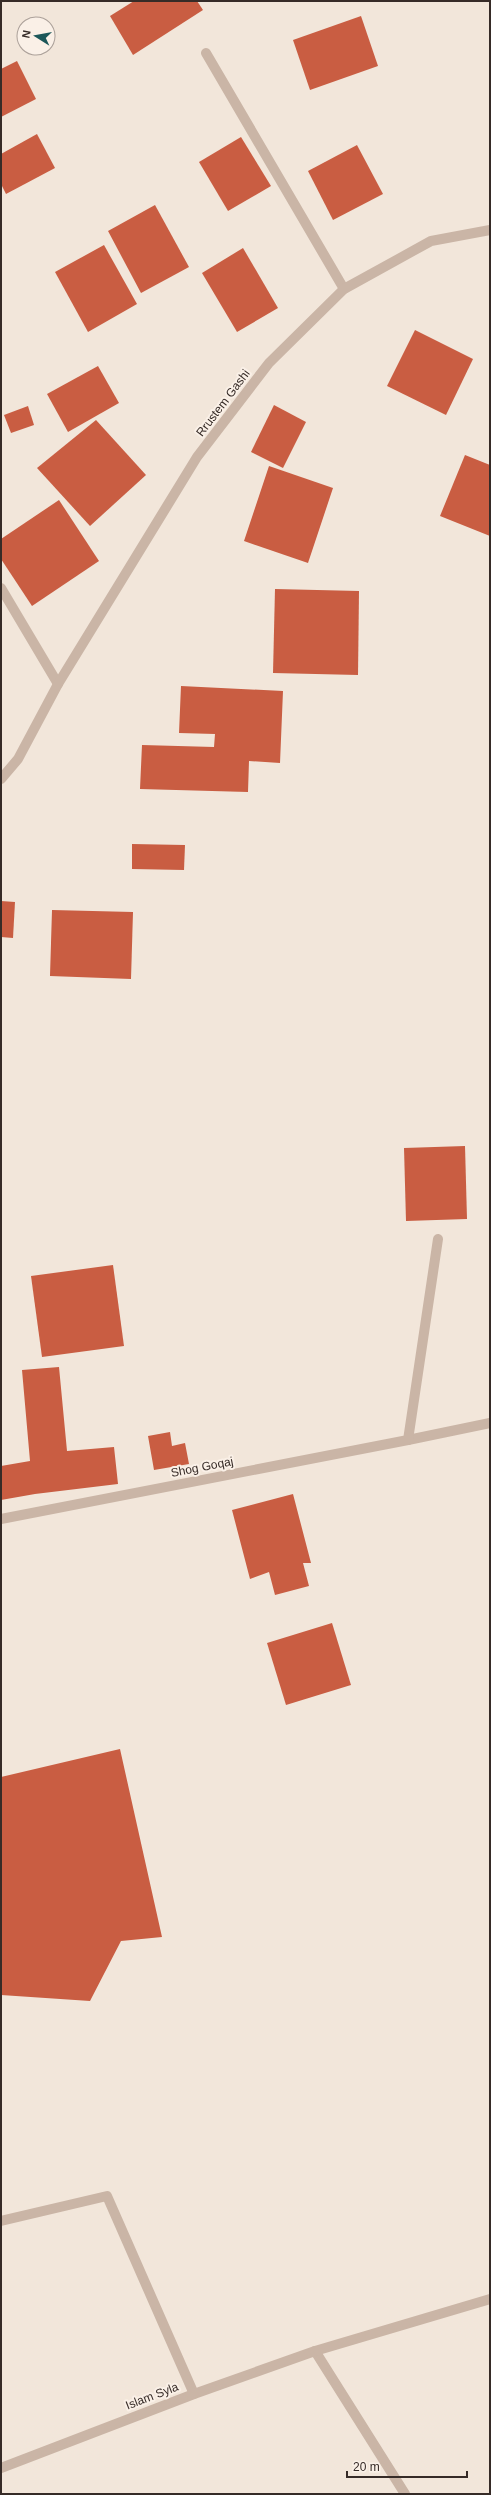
<svg xmlns="http://www.w3.org/2000/svg" width="491" height="2495" font-family="Helvetica,sans-serif">
<rect width="100%" height="100%" fill="#f2e6da"/>
<g fill="#c95d42">
<path d="M134 1H197L203 10 133 55 110 16Z"/>
<path d="M361 16 378 66 310 90 293 40Z"/>
<path d="M17 61 36 99 1 117V69Z"/>
<path d="M37 134 55 168 6 194 1 184V154Z"/>
<path d="M241 137 271 186 228 211 199 162Z"/>
<path d="M357 145 383 194 333 220 308 171Z"/>
<path d="M155 205 189 267 141 293 108 231Z"/>
<path d="M104 245 137 304 88 332 55 272Z"/>
<path d="M243 248 278 308 237 332 202 273Z"/>
<path d="M415 330 473 359 446 415 387 386Z"/>
<path d="M98 366 119 403 68 432 47 394Z"/>
<path d="M274 405 306 422 283 468 251 452Z"/>
<path d="M28 406 34 425 11 433 4 415Z"/>
<path d="M96 420 146 475 90 526 37 468Z"/>
<path d="M465 455 490 465V536L440 516Z"/>
<path d="M269 466 333 488 308 563 244 541Z"/>
<path d="M59 500 99 561 32 606 1 559V539Z"/>
<path d="M275 589 359 591 358 675 273 673Z"/>
<path d="M181 686 283 691 280 763 249 761 248 792 140 789 142 745 214 747 215 734 179 733Z"/>
<path d="M132 844 185 845 184 870 132 869Z"/>
<path d="M1 901 15 902 13 938 1 937Z"/>
<path d="M52 910 133 912 131 979 50 976Z"/>
<path d="M465 1146 467 1219 406 1221 404 1148Z"/>
<path d="M113 1265 124 1346 42 1357 31 1276Z"/>
<path d="M59 1367 67 1451 114 1447 118 1484 35 1494 1 1500V1466L30 1461 22 1370Z"/>
<path d="M170 1432 172 1446 185 1443 189 1464 154 1470 148 1436Z"/>
<path d="M293 1494 311 1563H303L309 1586 275 1595 269 1572 250 1579 232 1510Z"/>
<path d="M332 1623 351 1685 286 1705 267 1643Z"/>
<path d="M120 1749 162 1937 121 1941 90 2001 1 1995V1777Z"/>
</g>
<g fill="none" stroke-linecap="round" stroke-linejoin="round">
<path stroke="#cab5a6" stroke-width="10" d="M1 2221 107 2196 194 2394"/>
<g stroke="#cab5a6" stroke-width="10">
<path d="M206 53 344 289"/>
<path d="M1 588 58 684"/>
<path d="M1 779 18 759 58 684 197 457 269 363 344 289 431 241 490 230"/>
<path d="M408 1440 490 1423"/>
<path d="M1 1519 408 1440 438 1239"/>
<path d="M315 2351 405 2494"/>
</g>
<path stroke="#cab5a6" stroke-width="10" d="M1 2468 194 2394 315 2351 490 2299"/>
</g>
<g text-anchor="middle" stroke-width="4" stroke-linejoin="round" paint-order="stroke">
<g font-size="12" fill="#362b27" stroke="#faf0e7">
<text transform="translate(223 403) rotate(-53)" y="4">Rrustem Gashi</text>
<text transform="translate(202 1467) rotate(-11)" y="4">Shog Goqaj</text>
<text transform="translate(152 2396) rotate(-21)" y="4">Islam Syla</text>
</g>
</g>
<rect width="491" height="2495" fill="none" stroke="#362b27" stroke-width="4"/>
<g transform="translate(36 36) rotate(281)"><circle r="19" fill="#faf0e7" stroke="#aca19a"/>
<path d="M0-3L7 15L0 10L-7 15Z" fill="#1c5759"/>
<text y="-6" font-size="11" font-weight="bold" text-anchor="middle" fill="#362b27">N</text>
</g>
<path d="M347 2471v6h120v-6" fill="none" stroke="#362b27" stroke-width="2"/>
<text x="353" y="2471" font-size="12" fill="#362b27" stroke="#faf0e7" stroke-width="3" paint-order="stroke">20 m</text>
</svg>
